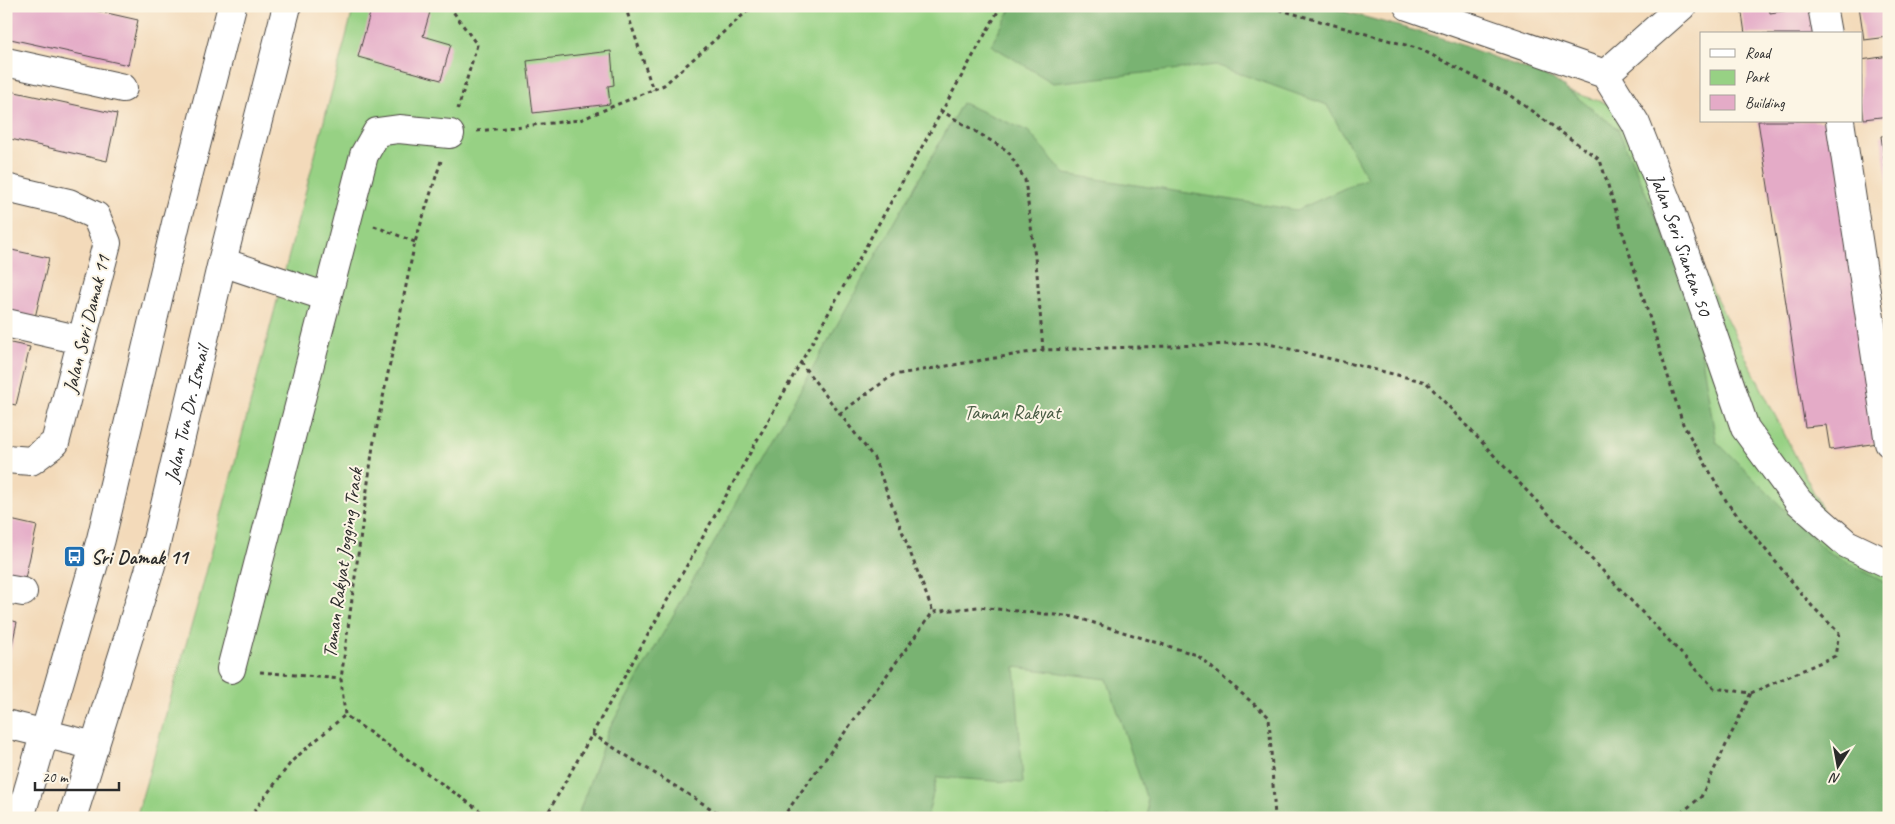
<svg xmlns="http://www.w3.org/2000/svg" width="1895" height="824" font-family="Caveat,sans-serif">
<rect width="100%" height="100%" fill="#fcf5e5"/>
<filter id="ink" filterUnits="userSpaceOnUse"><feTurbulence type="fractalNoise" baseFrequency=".02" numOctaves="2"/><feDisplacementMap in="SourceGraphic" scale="10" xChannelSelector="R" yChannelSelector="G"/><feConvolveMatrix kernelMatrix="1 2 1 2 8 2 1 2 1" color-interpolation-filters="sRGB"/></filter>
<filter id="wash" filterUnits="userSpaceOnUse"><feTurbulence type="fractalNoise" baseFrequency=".0096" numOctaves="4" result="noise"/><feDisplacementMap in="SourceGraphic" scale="20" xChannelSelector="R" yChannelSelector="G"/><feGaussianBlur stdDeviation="1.12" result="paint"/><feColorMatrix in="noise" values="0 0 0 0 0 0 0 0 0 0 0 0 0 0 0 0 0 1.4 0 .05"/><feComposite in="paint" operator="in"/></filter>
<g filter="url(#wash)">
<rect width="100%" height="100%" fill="#f3daba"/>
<path fill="#97d184" stroke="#617e58" d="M354 6H1303L1621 108 1837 539 1889 556V818H136L201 592Z"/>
<path fill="#79b372" stroke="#526f4e" d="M1013 6H1324L1442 38 1553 79 1618 129 1692 299 1716 441 1825 550 1889 585V818H1148L1147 800 1107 679 1015 667 1023 783 937 777 927 818H577L608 731 962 103 1028 131 1065 174 1297 210 1367 178 1327 105 1216 65 1053 83 991 45Z"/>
<g id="blocks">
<g fill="#e4abc7">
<path d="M6 6H76L138 20 128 65 6 38Z"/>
<path d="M372 6H410L430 12 423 36 451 44 441 80 358 57Z"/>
<path d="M1741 6H1769L1770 13 1816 6 1823 34H1745Z"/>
<path d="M1859 6H1889V37L1864 40Z"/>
<path d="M611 51 614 85 608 86 610 104 533 113 527 61Z"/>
<path d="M1889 56V116L1864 119 1861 99V60Z"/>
<path d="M6 90 117 114 107 161 6 138Z"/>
<path d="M1758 121H1836L1885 442 1830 450 1826 425 1805 427Z"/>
<path d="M1889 135V186H1888L1881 136Z"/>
<path d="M7 249 49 258 33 326 6 319Z"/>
<path d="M6 342 30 347 16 405 6 403Z"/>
<path d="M6 519 37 526 24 583 6 579Z"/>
<path d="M6 619 17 622 7 667H6Z"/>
</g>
</g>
</g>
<g filter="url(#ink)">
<use href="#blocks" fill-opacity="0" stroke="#494540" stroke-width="1"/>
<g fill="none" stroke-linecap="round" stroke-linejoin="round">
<defs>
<g id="minor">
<path id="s1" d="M1408 6 1605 74 1636 124 1669 207 1745 428 1799 502 1847 544 1889 564"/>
<path d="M1822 6 1827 34"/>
<path d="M6 62 123 88"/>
<path d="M1605 74 1682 6"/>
<path d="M1840 121 1889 443"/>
<path d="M6 188 69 203 96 216 107 243 55 443 31 461 6 459"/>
<path d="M222 262 327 297"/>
<path d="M6 323 81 340"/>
<path d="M6 589 23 592"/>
<path d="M231 669 364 155 377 132 399 129 450 134"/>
<path d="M6 724 95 746"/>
<path d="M20 818 101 539 177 219 232 6"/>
<path id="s2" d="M72 818 151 565 222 262 287 6"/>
</g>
</defs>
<use href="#minor" stroke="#494540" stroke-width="30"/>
<g stroke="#494540" stroke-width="3" stroke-dasharray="4 4" stroke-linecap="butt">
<path d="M449 6 477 45 458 109"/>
<path d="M625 6 653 90"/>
<path d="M940 110 1008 151 1025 180 1037 273 1043 350"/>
<path d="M477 131 580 120 664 85 753 6"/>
<path d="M441 161 415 242 373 446 341 679 345 715 490 818"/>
<path d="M374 226 415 242"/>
<path d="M800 362 874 458 933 612"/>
<path d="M839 414 893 375 1043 350 1265 343 1426 382 1526 490 1714 688 1751 693 1835 656 1839 633 1812 606 1728 504 1683 424 1600 160 1508 94 1420 49 1266 6"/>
<path d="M260 672 341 679"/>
<path d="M592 734 726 818"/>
<path d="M249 818 292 761 345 715"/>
<path d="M545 818 1001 6"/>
<path d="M782 818 933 612 978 607 1075 617 1197 655 1269 717 1275 818"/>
<path d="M1675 818 1701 797 1751 693"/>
</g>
<use href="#minor" stroke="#fff" stroke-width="28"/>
</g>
</g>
<defs>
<symbol id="bus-square" viewBox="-11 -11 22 22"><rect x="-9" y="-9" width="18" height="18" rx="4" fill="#1f6fb2" stroke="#fcf5e5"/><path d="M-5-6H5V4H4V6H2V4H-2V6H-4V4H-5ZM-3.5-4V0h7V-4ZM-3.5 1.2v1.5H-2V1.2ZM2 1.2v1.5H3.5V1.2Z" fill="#fff"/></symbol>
</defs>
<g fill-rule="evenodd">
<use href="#bus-square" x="62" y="544" width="25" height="25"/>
</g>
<g text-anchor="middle" stroke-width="4" stroke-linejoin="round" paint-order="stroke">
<g font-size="20" fill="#2b2b2b" stroke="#fcf5e5">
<text dy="7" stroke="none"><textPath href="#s1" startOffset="396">Jalan Seri Siantan 50</textPath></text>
<text transform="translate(86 324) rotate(-76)" y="7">Jalan Seri Damak 11</text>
<text dy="7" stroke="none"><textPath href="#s2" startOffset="420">Jalan Tun Dr. Ismail</textPath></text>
<text transform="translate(342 563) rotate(-82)" y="7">Taman Rakyat Jogging Track</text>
</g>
<g font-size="20" fill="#4b5d46" stroke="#fcf5e5">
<text x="1012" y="419">Taman Rakyat</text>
</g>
<g font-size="20" font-weight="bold" fill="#2b2b2b" stroke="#fcf5e5" text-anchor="start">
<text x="91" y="564">Sri Damak 11</text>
</g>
</g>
<rect width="1895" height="824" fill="none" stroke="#fcf5e5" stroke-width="25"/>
<rect x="1700" y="32" width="162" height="90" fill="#fcf5e5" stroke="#a8a49b"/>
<rect x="1710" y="49" width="25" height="8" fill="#ffffff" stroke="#a8a49b"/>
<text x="1745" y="58" font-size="15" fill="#2b2b2b">Road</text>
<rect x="1710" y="70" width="25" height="15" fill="#97d184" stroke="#a8a49b"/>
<text x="1745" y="82" font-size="15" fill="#2b2b2b">Park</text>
<rect x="1710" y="95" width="25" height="15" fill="#e4abc7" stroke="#a8a49b"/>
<text x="1745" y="108" font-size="15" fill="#2b2b2b">Building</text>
<g transform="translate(1838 766) rotate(191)" stroke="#fcf5e5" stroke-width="4" paint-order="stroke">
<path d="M0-4L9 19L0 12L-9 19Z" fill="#2b2b2b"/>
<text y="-8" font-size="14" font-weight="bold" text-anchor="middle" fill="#2b2b2b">N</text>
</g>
<path d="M35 782v8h84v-8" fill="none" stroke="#2b2b2b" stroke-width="2.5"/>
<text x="42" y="782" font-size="15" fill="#2b2b2b" stroke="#fcf5e5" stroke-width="4" paint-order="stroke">20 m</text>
</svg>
